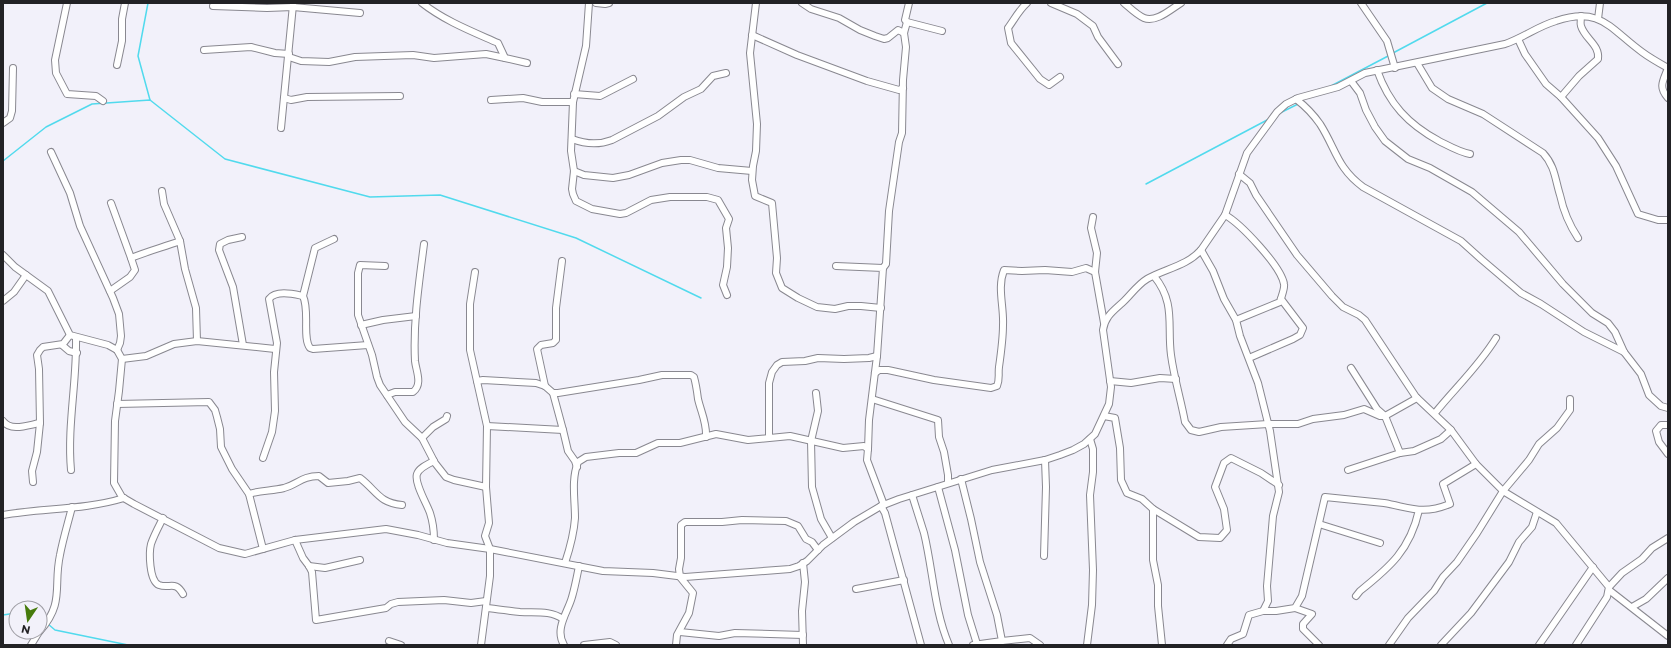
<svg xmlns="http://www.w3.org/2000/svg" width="1671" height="648" font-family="Montserrat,sans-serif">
<rect width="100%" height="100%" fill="#f2f1fa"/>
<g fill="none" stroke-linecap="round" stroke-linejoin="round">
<g stroke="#51daed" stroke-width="1.5">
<path d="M148 3 138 56 150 100"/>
<path d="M1393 53 1487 3"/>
<path d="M1331 86 1390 55"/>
<path d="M1280 113 1298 104"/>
<path d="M3 161 46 127 92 104 150 100 225 159 370 197 440 195 576 238 701 298"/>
<path d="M1146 184 1269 119"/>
<path d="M3 615 16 613"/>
<path d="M40 619 44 622"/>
<path d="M48 624 55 630 128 645"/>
</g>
<defs>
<g id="minor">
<path d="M67 3 55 60 56 73 67 94 96 96 103 101"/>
<path d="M422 3C445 21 471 31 498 43L505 58 527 63"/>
<path d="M589 3 586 46 573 102 571 151 574 171 572 189 573 194 576 201 592 209 620 214 626 213 651 200 670 197H707L718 200 729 219 726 228 728 248 727 267 723 285 727 295"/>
<path d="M596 3 605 4 609 3"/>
<path d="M756 3 750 53 757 124 756 151 753 166 752 180 755 196 772 203 777 258 776 273 782 288 798 298 817 307 835 309 848 306H861L881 308"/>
<path d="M802 3 811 9 839 18 860 30 875 36 884 39 888 38 898 30 904 33"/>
<path d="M909 3 905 20 907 22 942 31"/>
<path d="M1027 3C1019 10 1014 20 1008 28L1011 43 1040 79 1049 85 1060 77"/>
<path d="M1051 3 1077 14 1093 26 1098 37 1118 64"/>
<path d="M1124 3C1130 8 1137 15 1144 18 1156 23 1171 9 1181 3"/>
<path d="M1361 3 1387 41 1395 68"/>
<path d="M213 6 267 8 293 7 360 13"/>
<path d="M1598 19 1600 3"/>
<path d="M752 35 797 55 867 81 899 90 903 88"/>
<path d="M1518 39 1525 54 1546 84 1561 97 1598 138 1616 166 1638 214 1658 220H1668"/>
<path d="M204 50 251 47 275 53 289 54"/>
<path d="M289 57 301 61 329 62 355 57 413 55 434 58 486 54 505 58"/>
<path d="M1417 63 1432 88 1448 99 1483 114 1543 153C1555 166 1555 179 1560 195 1563 209 1570 226 1578 238"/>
<path d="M117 65 122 41V19L125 3"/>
<path d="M1668 68C1663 81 1658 87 1668 98"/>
<path d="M1377 70C1389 104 1408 124 1439 141 1449 146 1459 152 1470 154"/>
<path d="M1351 81 1360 93 1366 110 1375 127 1385 141 1408 159 1430 168 1472 192 1519 232 1563 284 1592 313 1608 323 1615 332 1624 352 1641 374 1649 395 1661 406 1668 408"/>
<path d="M574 94 600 96 633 79"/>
<path d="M1561 97 1579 76 1598 59C1600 45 1585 39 1581 26 1580 23 1581 19 1581 16"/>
<path d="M284 98 291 100 307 97 400 96"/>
<path d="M1296 99C1305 106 1313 114 1320 124 1336 149 1337 168 1363 187L1461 241 1481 259 1521 293 1541 304 1584 332 1624 352"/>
<path d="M491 100 523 98 542 102H573"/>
<path d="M3 123 10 118 12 111 13 68"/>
<path d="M281 128 293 5"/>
<path d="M572 139C585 144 599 145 612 140L658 116 684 97 701 89 713 76 726 73"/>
<path d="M51 152 70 193 80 226 113 298 119 314 121 336 120 343 117 350"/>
<path d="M574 171 584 175 613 178 629 175 662 163 681 160H690L718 168 752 171"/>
<path d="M1239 174 1250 183 1256 195 1297 255 1332 296 1343 307 1359 315 1365 320 1416 397 1451 430 1476 464 1503 491 1556 523 1609 587 1607 597 1576 645"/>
<path d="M111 203 131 258"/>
<path d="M1225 215C1240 223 1281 266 1284 284 1285 289 1281 297 1280 302L1236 320"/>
<path d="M1093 217 1091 228 1097 253 1095 272 1104 323"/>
<path d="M242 237 228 240 220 244 219 250 233 287 243 345"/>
<path d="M334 239 315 248 303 296C310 311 302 338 310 348L313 349 368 345"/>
<path d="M180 241 185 269 196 308 197 341"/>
<path d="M1201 250 1213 271 1224 299 1236 320 1240 336 1258 383 1270 431 1279 492 1273 516 1267 586 1268 601 1263 611 1249 615 1243 634 1231 639 1227 645"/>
<path d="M3 255 15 267 48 291 70 335 108 345 117 350 122 359 119 391 115 421 114 483 122 497 134 504 219 548 245 554 295 540 386 529 418 535 447 543 490 549 603 571 653 573 685 577 790 569 799 566 807 561 823 545 854 522 881 506 899 499 992 470 1045 460 1060 455 1073 450 1084 444 1095 434 1109 404 1111 387 1103 330C1105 317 1112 312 1122 303 1130 296 1137 285 1147 279 1164 269 1187 266 1201 250L1225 215 1247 153 1277 112 1286 104 1298 98 1338 87 1365 73 1505 44C1523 38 1538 26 1556 21 1601 6 1610 29 1642 52 1650 58 1659 63 1668 68"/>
<path d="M385 266 360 265 358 273V315L372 355 377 377 380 385 405 422 422 438 435 463 446 477 454 480 486 487"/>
<path d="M836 266 883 268 877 356 869 420 868 449"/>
<path d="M883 268 886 264 889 211 899 142 902 133 903 80 906 47 904 33 907 22"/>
<path d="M475 272 470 304V350L487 426 486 487 489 523 485 536 490 549V576L481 645"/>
<path d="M1154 276C1176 303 1167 325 1171 355 1174 378 1181 400 1185 422L1191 430 1199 432 1221 427 1268 424H1298L1313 419 1344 415 1364 409 1380 416H1385L1417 398"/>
<path d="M110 291 130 277 135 270 131 258C148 251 164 247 180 241L164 204 162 191"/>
<path d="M3 301 14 292 26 275"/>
<path d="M361 325 383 320 416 316"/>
<path d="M62 345 69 351 77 353"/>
<path d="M1249 358 1293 339 1300 335 1303 328 1281 299"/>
<path d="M122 359 146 356 174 344 197 341 275 349"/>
<path d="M1351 368 1377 409 1385 416 1400 453"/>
<path d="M875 373 879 370H888L934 380 991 388 997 386C1000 379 998 374 999 367 1001 353 1003 339 1003 325 1004 306 997 288 1004 270L1022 271 1045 270 1072 272 1086 268 1095 272"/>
<path d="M477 381 483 380 536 383 545 386 553 393H558L639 380 662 375H691L694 377C696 384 697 391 698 399 701 412 707 423 706 437"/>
<path d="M1110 381 1131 383 1160 378 1176 379"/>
<path d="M545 386 537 349 541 345 553 343 556 340V308L562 261"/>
<path d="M816 393 818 411 811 441 812 487 821 519 832 538"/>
<path d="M387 395 395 392H413C423 384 416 371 415 361 413 322 419 283 424 244"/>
<path d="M872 399 938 420 939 437 944 452 948 475V483"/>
<path d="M117 404 209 402 215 410 217 417 220 429 221 447 232 469 249 494 263 549"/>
<path d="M1435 413C1455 388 1479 366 1496 338"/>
<path d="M1104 416 1115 418 1120 448 1121 480 1127 493 1142 499 1153 509V560L1158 585V606L1162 645"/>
<path d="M3 421C11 432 28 425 40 423"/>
<path d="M1668 425H1661L1656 431 1659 442 1668 454"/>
<path d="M487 426 563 430 553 393"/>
<path d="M563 430 568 451 575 461 577 467"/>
<path d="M770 437 769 435V383L772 372 777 365 782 362 805 361 818 358 844 359 869 358 877 356"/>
<path d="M422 438 433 427 446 419 447 416"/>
<path d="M263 458 272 432 275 411 274 372 277 343 269 299C276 290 293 294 303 296"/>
<path d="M434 461C428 464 419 468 417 474 414 483 427 504 430 513 433 522 434 531 434 540"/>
<path d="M71 470C67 426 77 382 76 338"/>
<path d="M1348 470 1400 453 1414 451 1441 439 1451 430"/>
<path d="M961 479 971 519 980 562 997 615 1002 641 973 645"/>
<path d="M33 482 32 471 37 452 40 423 39 369 37 355 40 350 43 347 63 344 70 335"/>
<path d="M938 487 955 550 968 615 977 644"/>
<path d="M249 494C261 490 272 491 284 488 298 484 302 476 319 476L328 483 348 481 360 478C377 491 379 503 402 505"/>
<path d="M912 495C916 508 920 520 924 533 933 570 934 610 949 645"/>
<path d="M881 506 885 513 921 645"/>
<path d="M1153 509 1199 537 1220 538 1227 530 1224 509 1215 487 1224 463 1231 458 1261 473 1279 485"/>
<path d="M3 515C43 508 85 510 124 498"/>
<path d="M163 518C159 526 154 535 151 544 149 552 149 581 159 585 170 589 175 580 183 594"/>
<path d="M1319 524 1380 543"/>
<path d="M295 540 303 558 309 566 312 572 316 620 386 608 391 604 398 602 444 600 471 603 486 601"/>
<path d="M1044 556 1046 487 1045 460"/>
<path d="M565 563C570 548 574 533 575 518 575 499 571 480 578 462L586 457 619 453H636L658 443H680L716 434 748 440 790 436 843 448 864 446 868 449 867 460 884 505"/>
<path d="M803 563 805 582 802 611 803 645"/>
<path d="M309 566 325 568 360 560"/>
<path d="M1609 587 1622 573 1642 559 1652 548 1668 538"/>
<path d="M856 589 904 580"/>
<path d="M1609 590 1668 636"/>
<path d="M1356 596 1360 591C1390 567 1410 550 1419 510"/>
<path d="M1632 607 1646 599 1668 578"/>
<path d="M486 608C498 609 509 611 520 612 535 613 550 610 563 619"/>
<path d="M1295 608 1312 614 1303 624V629L1319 645"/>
<path d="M1263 611H1276L1295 608 1302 596 1325 497C1344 499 1364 501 1384 503 1412 508 1422 515 1450 504L1443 484 1476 464"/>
<path d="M40 631C65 602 53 587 60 555 63 539 68 523 72 507"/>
<path d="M680 632 719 636 735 633 803 635"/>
<path d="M389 641 401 645"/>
<path d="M1002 641 1030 638 1040 645"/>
<path d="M31 645 39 632"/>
<path d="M564 645C554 629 568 612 572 597 575 587 577 576 579 566"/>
<path d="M584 645 610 642 616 645"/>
<path d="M676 645 677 635 689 613 693 593 680 577 679 569 681 558V525L685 522H722L742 520 786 521 798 526 806 539 812 542 818 550"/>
<path d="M1087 645 1092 605 1093 570 1090 495 1093 472V449L1090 439"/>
<path d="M1389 645 1408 618 1434 591 1443 577 1457 562 1477 533 1503 491 1529 460 1539 444 1557 428 1570 410V399"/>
<path d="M1441 645 1471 613 1509 562 1519 542 1532 527 1537 512"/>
<path d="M1539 645 1593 567"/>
</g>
</defs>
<use href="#minor" stroke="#898890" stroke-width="8"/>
<use href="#minor" stroke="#fff" stroke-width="6"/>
</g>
<rect width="1671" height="648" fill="none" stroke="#222225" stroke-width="8"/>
<g transform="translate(28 620) rotate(193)"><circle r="19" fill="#f2f1fa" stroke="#9f9ea5"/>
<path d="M0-3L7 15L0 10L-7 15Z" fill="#467b0c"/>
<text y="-6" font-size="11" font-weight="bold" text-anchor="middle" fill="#222225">N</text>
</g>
</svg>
